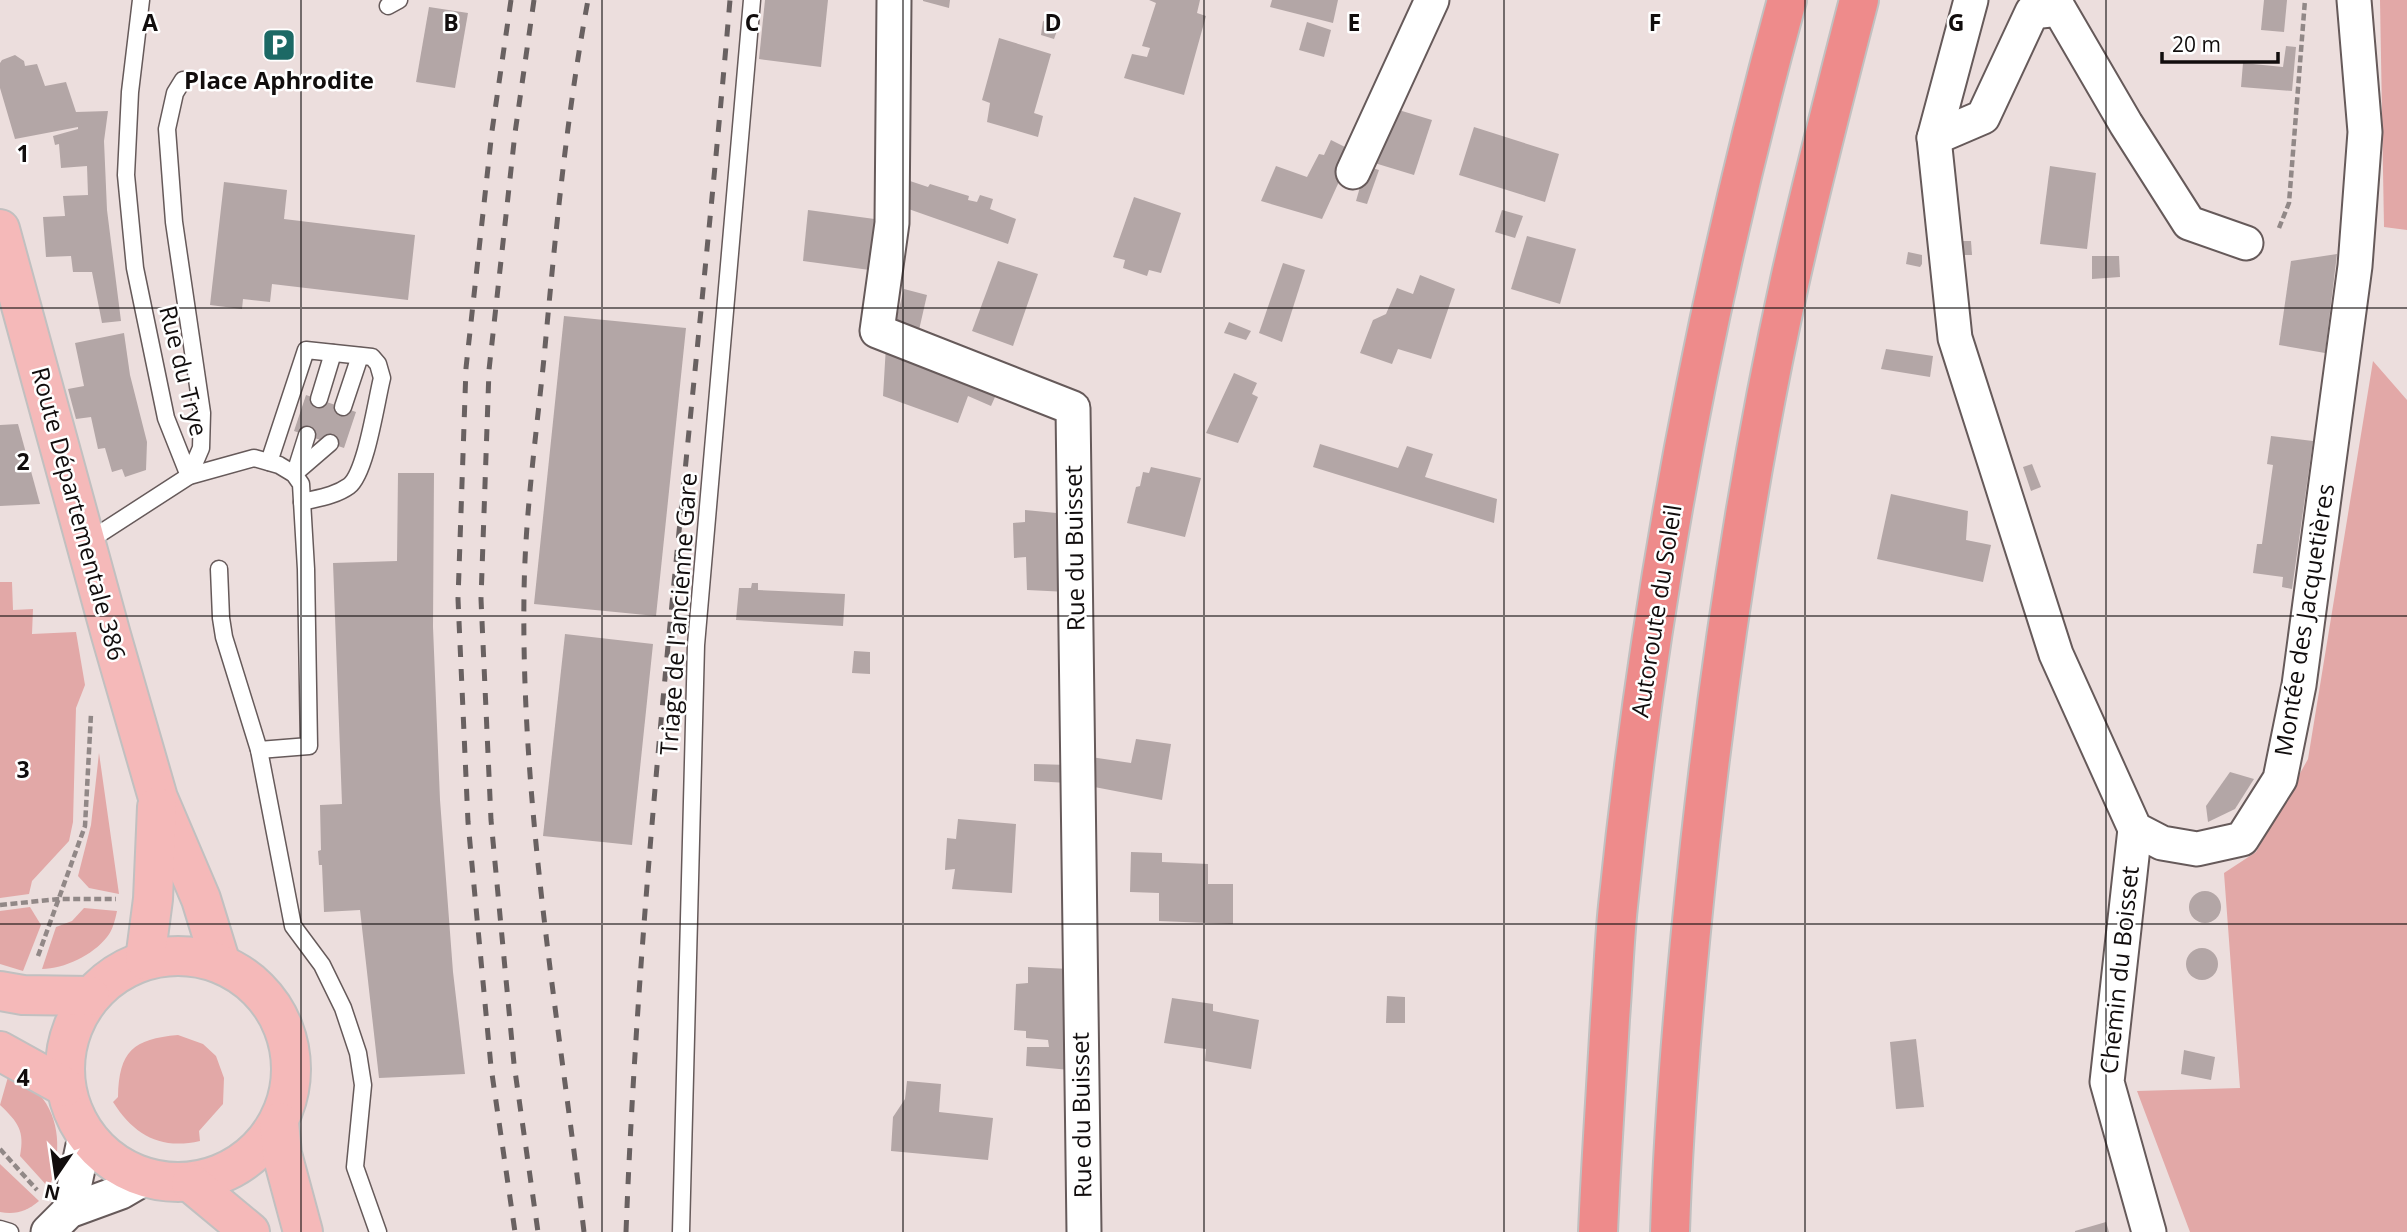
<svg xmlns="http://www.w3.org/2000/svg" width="2407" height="1232" font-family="'Open Sans',sans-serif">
<rect width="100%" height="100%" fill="#ecdedd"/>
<g fill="#e2a8a7">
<path d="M2380 0H2407V230L2384 227Z"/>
<path d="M2373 361 2407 400V1232H2190L2137 1091 2240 1088 2224 873 2256 852 2308 759Z"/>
<path d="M0 582H12L13 610 33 609 32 634 76 632 85 685 76 708 73 822 69 841 32 881 29 894 0 898Z"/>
<path d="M99 753 119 894 89 888 78 876 91 825Z"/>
<path d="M30 907 41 925 23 971 0 964V911Z"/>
<path d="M84 908 117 911C115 920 113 930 107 937 93 955 64 969 42 969L56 927 72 921Z"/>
<path d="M178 1035 203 1044 216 1056 224 1078 223 1104 199 1131 200 1141C160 1150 134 1135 113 1102L118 1097C119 1051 133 1039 178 1035Z"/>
<path d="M10 1070C21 1079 35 1087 43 1099 62 1124 60 1161 49 1188L20 1156C25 1131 18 1122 0 1105Z"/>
<path d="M0 1164 39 1201C27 1211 16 1215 0 1212Z"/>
</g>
<g fill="#b3a6a6">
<path d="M765 0H828L821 67 759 59Z"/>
<path d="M923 0H950L949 8 923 1Z"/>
<path d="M1200 0 1197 13 1206 16 1184 95 1124 78 1132 54 1147 57 1150 48 1142 46 1156 3 1149 0Z"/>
<path d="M1272 0H1338L1333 23 1270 7Z"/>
<path d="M2264 0H2287L2284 32 2261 30Z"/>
<path d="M429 7 468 13 455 88 416 82Z"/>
<path d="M1043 21 1059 25 1054 39 1041 35Z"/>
<path d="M1307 22 1331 30 1324 57 1299 50Z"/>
<path d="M999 38 1051 54 1034 113 1043 116 1038 137 987 122 990 103 982 100Z"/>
<path d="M2286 46 2296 47 2292 91 2241 87 2243 63 2283 67Z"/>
<path d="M15 55 24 61 25 66 37 64 45 86 66 82 76 112 108 111 104 141 107 210 121 321 102 323 92 272H73L71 256 46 257 43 217 65 216 63 196 88 195 87 166 61 168 59 144 55 145 53 136 78 129V127L15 139 0 88V63L2 60Z"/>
<path d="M1392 108 1432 120 1414 175 1368 161Z"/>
<path d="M1474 127 1559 154 1545 202 1459 175Z"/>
<path d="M1331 140 1353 151 1322 219 1261 201 1276 166 1307 177 1319 154 1324 155Z"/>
<path d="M1366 166 1379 170 1367 204 1356 201Z"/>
<path d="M2050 166 2096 173 2087 249 2040 244Z"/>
<path d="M901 178 928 187 930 184 969 196 968 200 977 202 980 195 993 199 990 209 1016 219 1008 244 900 206Z"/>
<path d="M224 182 287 190 284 219 415 235 408 300 272 284 270 302 243 299 242 309 210 305Z"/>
<path d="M1134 197 1181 213 1161 273 1149 270 1147 276 1123 268 1125 260 1113 257Z"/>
<path d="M808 210 882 220 877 271 803 261Z"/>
<path d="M1502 210 1523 216 1515 238 1495 232Z"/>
<path d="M1527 236 1576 249 1560 304 1511 289Z"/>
<path d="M1960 241H1971L1972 255H1961Z"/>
<path d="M1908 252 1922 255V264L1920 267 1906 264Z"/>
<path d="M2337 254 2325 353 2279 345 2291 261Z"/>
<path d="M2092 256H2119L2120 277 2092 279Z"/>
<path d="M998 261 1038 274 1013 346 972 331Z"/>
<path d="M1283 263 1305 270 1282 342 1259 333Z"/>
<path d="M1420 275 1455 289 1431 359 1398 349 1392 364 1360 353 1373 320 1386 314 1397 288 1413 294Z"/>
<path d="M904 289 927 295 919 330 895 324Z"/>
<path d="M564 316 686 328 656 616 534 604Z"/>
<path d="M1229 322 1251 331 1246 340 1224 333Z"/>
<path d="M124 333 130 375 147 442 146 470 125 477 122 469 112 472 105 448 98 449 91 417 76 419 68 389 84 386 75 343Z"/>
<path d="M886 346 999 388 991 406 968 396 958 423 883 396Z"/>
<path d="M1886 349 1933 356 1930 377 1881 369Z"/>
<path d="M1234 373 1257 383 1252 394 1258 397 1238 443 1206 433Z"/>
<path d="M306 395 356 412 344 448 294 431Z"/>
<path d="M18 424 40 504 0 506V425Z"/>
<path d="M2271 436 2313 441 2292 589 2282 587 2283 577 2253 573 2257 544H2262L2273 465 2267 464Z"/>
<path d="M1320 444 1398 468 1407 446 1433 454 1425 477 1497 499 1494 523 1313 467Z"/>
<path d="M2032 464 2041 487 2031 491 2023 467Z"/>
<path d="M1151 467 1201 478 1185 537 1127 523 1136 487 1140 486 1143 472 1149 473Z"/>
<path d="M398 473H434L433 627 440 800 453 972 465 1074 379 1078 360 910 324 912 322 865H319L318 851 321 850 320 805 342 804 333 563 397 561Z"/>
<path d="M1891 494 1968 511 1966 540 1991 545 1983 582 1877 559Z"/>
<path d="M1025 510 1067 514 1068 592 1027 590 1026 557 1014 558 1013 523 1025 522Z"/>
<path d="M752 583H758V590L845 594 843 626 736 620 739 588H751Z"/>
<path d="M565 634 653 644 632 845 543 836Z"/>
<path d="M854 651 870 652V674L852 673Z"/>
<path d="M1136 739 1171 744 1162 800 1084 785V756L1131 763Z"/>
<path d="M1034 764 1069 765 1068 783 1034 781Z"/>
<path d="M2230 772 2254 779 2235 809 2208 822 2206 806Z"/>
<path d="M958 819 1016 824 1012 893 952 889 955 869 945 870 947 838 956 839Z"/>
<path d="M1131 852 1162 853V862L1208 864V884H1233V924L1159 921V893L1130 892Z"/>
<circle cx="2205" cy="907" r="16"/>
<circle cx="2202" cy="964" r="16"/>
<path d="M1028 967 1070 969V1070L1026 1066 1027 1047H1049L1048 1040 1026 1038V1031L1014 1030 1016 984 1028 983Z"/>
<path d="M1387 996 1405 997V1023H1386Z"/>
<path d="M1172 998 1213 1004V1011L1259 1020 1251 1069 1205 1061 1206 1049 1164 1043Z"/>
<path d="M1916 1039 1924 1107 1896 1109 1890 1042Z"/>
<path d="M2184 1050 2215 1057 2211 1080 2181 1074Z"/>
<path d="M907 1081 941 1084 939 1112 993 1118 988 1160 891 1151 893 1117 905 1099Z"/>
<path d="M2106 1222 2109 1232H2075V1231Z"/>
</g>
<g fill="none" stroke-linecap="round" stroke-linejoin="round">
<defs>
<g id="service">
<path d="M141 0 130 92 126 175 135 268 166 418 189 476 201 448 202 413 174 222 167 129 175 93 183 80"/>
<path d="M388 6 399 0"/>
<path d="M319 399 333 353"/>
<path d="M343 407 360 356"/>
<path d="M269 462 306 350 372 357 378 364 382 378C376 402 366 473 349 486 335 496 318 498 302 502"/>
<path d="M295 473 307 435"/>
<path d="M294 474 330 443"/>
<path d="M87 542 189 476 254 458 279 465 294 474 301 484 306 569 309 746 259 750"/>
<path d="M219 569 221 618 224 637 259 750 293 926 322 965 343 1008 358 1053 363 1085 355 1167 378 1232"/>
<path d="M0 1229 10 1232"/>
<path d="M681 1232 696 645 752 0"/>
</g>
<g id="minor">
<path d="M894 0 892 223 877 331 1073 408 1084 1232"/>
<path d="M1971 0 1934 138 1955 338 2056 654 2135 829 2162 843 2197 849 2242 839 2280 779 2299 685 2355 266 2365 132 2354 0"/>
<path d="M1934 138 1983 117 2032 12 2059 9 2126 124 2189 223 2246 243"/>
<path d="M1353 172 1432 0"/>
<path d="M2135 829 2107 1082 2149 1232"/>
<path d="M69 1211 85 1136"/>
<path d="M48 1232 69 1211 121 1192 145 1178"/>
</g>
<g id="primary">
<path d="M0 229 111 635 158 798 201 899 221 964"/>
<circle cx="178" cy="1069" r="113"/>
<path d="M145 960 153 899 157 807"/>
<path d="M0 991 23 995 90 996"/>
<path d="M0 1051 65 1087"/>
<path d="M279 1122 282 1154 303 1232"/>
<path d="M191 1183 250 1232"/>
</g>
<g id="motorway">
<path d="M1598 1232C1601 1161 1606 1090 1610 1019 1613 981 1614 944 1618 906 1649 601 1706 296 1787 0"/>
<path d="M1670 1232C1674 1102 1686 973 1700 844 1721 655 1749 466 1790 280 1811 186 1835 93 1859 0"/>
</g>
</defs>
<use href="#service" stroke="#665a5a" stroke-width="19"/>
<use href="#minor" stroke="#665a5a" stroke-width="37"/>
<use href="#primary" stroke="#c1c0c0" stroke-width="42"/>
<use href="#motorway" stroke="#c1c0c0" stroke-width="42"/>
<g stroke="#918887" stroke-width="4.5" stroke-dasharray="7 3.5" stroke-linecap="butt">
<path d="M2279 228 2289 203 2305 0"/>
<path d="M0 905 59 899H116"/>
<path d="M38 956 85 826 91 714"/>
<path d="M0 1149 37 1190"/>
</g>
<use href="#service" stroke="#fff" stroke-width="16"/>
<use href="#minor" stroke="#fff" stroke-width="33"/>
<use href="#primary" stroke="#f5b9b9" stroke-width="38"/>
<use href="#motorway" stroke="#ee8b8b" stroke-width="38"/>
<g stroke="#696161" stroke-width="5" stroke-dasharray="12 12" stroke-linecap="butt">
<path d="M511 0 492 131 466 368 458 599 468 822 491 1067 515 1232"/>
<path d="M534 0 515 133 489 370 481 599 491 820 514 1064 538 1232"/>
<path d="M584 1232C559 1020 521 808 524 594 525 515 536 437 544 358 555 239 566 118 588 0"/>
<path d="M626 1232C642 820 695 411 730 0"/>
</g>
</g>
<path fill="none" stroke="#110d0d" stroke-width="2" stroke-opacity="0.55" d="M301 0V1232M602 0V1232M903 0V1232M1204 0V1232M1504 0V1232M1805 0V1232M2106 0V1232M0 308H2407M0 616H2407M0 924H2407"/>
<defs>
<symbol id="parking-square" viewBox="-11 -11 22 22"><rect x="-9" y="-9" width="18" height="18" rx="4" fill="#1c6965" stroke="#fff"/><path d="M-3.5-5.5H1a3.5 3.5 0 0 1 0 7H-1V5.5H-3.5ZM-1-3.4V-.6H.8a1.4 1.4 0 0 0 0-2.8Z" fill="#fff"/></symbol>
</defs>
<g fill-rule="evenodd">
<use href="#parking-square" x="260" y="26" width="38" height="38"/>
</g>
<g text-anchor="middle" stroke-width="5" stroke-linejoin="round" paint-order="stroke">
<g font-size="24" font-weight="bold" fill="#110d0d" stroke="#fff">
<text x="279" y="89">Place Aphrodite</text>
</g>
<g font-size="24" fill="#110d0d" stroke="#fff">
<text transform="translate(183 371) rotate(76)" y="8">Rue du Trye</text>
<text transform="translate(78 514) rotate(75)" y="8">Route Départementale 386</text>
<text transform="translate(1075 548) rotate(-91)" y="8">Rue du Buisset</text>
<text transform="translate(1657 611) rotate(-81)" y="8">Autoroute du Soleil</text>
<text transform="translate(679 614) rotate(-86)" y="8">Triage de l'ancienne Gare</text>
<text transform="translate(2305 620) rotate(-81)" y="8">Montée des Jacquetières</text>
<text transform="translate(2120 970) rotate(-84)" y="8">Chemin du Boisset</text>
<text transform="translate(1082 1115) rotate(-91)" y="8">Rue du Buisset</text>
</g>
</g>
<g font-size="23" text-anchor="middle" font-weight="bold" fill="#110d0d" stroke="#fff" stroke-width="5" stroke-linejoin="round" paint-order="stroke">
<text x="150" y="31">A</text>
<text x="451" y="31">B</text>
<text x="752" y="31">C</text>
<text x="1053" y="31">D</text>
<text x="1354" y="31">E</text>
<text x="1655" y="31">F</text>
<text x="1956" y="31">G</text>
<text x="23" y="162">1</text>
<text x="23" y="470">2</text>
<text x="23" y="778">3</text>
<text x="23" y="1086">4</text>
</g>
<g transform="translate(56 1176) rotate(193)" stroke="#ffffff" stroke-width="5" paint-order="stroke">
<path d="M0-5L12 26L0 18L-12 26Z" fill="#110d0d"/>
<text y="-10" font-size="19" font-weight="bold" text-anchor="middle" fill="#110d0d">N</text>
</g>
<path d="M2162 52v10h116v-10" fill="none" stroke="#110d0d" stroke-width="3.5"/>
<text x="2172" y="52" font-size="21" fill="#110d0d" stroke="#ffffff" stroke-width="5" paint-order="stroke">20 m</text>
</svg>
